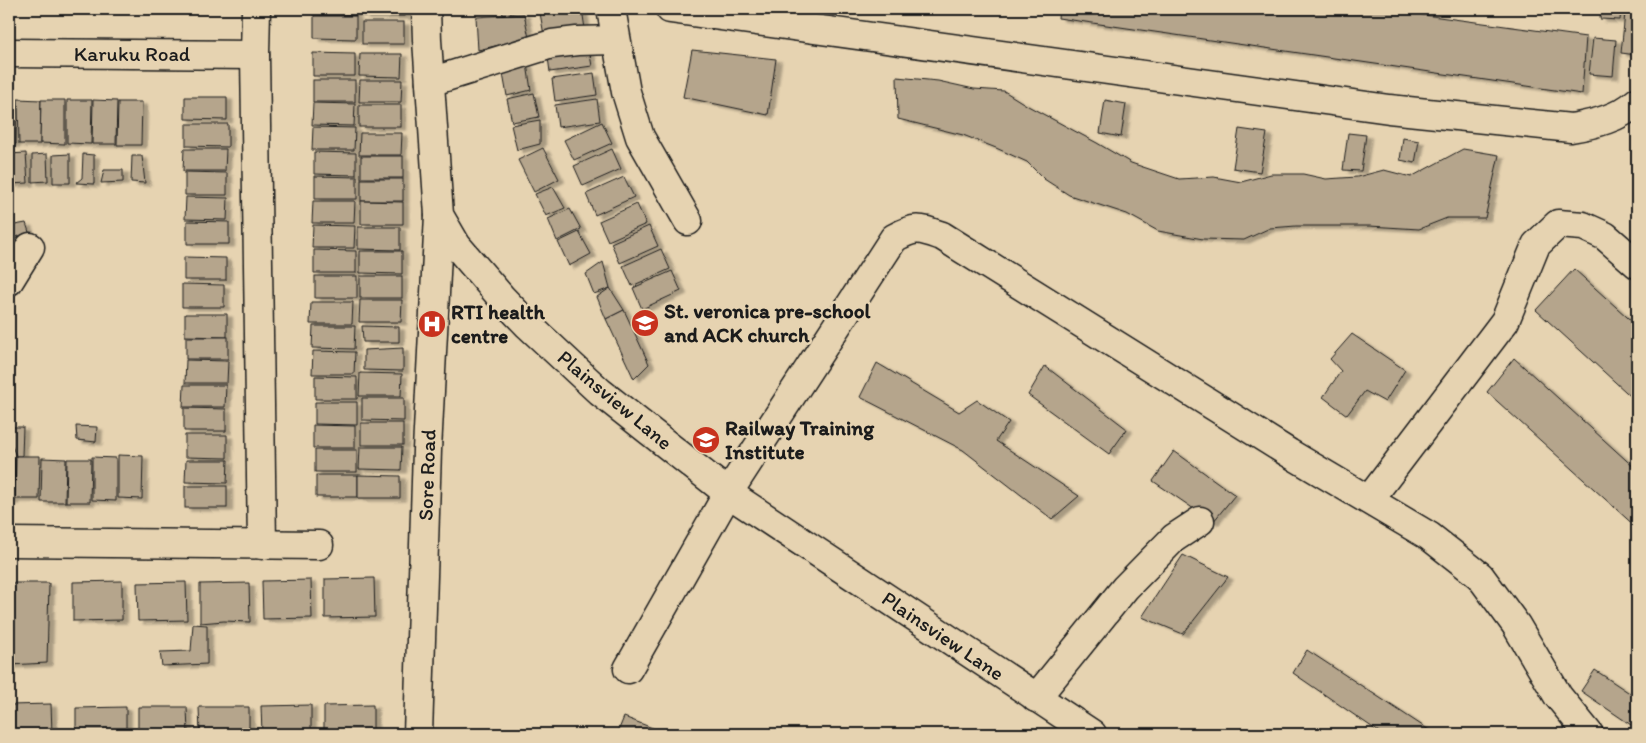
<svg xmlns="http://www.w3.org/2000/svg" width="1646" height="743" font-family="Itim,sans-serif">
<defs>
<filter id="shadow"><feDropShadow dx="5.5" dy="3" stdDeviation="1" flood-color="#0004"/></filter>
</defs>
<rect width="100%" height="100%" fill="#e6d3b1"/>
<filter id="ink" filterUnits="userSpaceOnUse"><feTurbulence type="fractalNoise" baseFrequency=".02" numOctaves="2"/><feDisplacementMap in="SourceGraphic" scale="10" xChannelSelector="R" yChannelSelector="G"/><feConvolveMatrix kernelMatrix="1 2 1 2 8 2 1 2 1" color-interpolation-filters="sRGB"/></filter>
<g filter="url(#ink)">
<g fill="#b5a58c" stroke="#1c1c1c" filter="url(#shadow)">
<rect x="313" y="9" width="42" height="6"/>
<rect x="363" y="9" width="42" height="7"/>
<path d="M502 9H519V11L503 15Z"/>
<path d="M569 9H582L585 29 544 35 540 13Z"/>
<path d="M1059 9H1380L1586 37 1582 94 1058 18Z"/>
<path d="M1601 9H1621L1620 20 1600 19Z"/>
<path d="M1625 13 1637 14V55L1621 53Z"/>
<path d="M524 14 529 38 478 50 476 17Z"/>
<path d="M314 16H356V39L314 38Z"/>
<rect x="362" y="22" width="42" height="22"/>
<path d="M1593 38 1616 40 1613 76 1589 74Z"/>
<path d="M588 44 592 66 550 72 547 50Z"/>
<path d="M692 50 776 59 768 115 683 97Z"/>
<path d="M313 53 355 54V76H313Z"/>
<path d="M360 54H402L401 77 359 76Z"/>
<path d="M527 64 531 90 507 96 502 68Z"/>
<path d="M594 73 597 95 555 101 552 79Z"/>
<path d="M897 77 938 81 974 89 1004 91 1028 106 1097 143 1131 163 1179 179 1214 177 1241 182 1271 174H1303L1326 179 1357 177 1384 170 1411 177 1463 149 1499 155 1485 218H1447L1419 229 1369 226H1296L1270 228 1244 240 1203 239 1158 231 1127 214 1069 195 1044 179 1027 162 996 148 963 135 898 119Z"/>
<rect x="313" y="80" width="42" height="22"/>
<path d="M360 80H402L401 102H359Z"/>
<path d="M534 93 539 117 512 122 507 99Z"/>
<path d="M185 97H227V120L185 119Z"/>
<path d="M18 99 41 100 40 144H19Z"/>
<path d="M597 99 600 121 558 127 555 105Z"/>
<path d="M41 100H65V144L40 143Z"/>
<path d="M67 100H92L91 144 67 143Z"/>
<path d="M93 100 117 101 116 144H92Z"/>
<path d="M1105 100 1126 104 1121 137 1100 133Z"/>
<path d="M9 101H17L16 144H9Z"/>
<path d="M118 102H142L141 145H117Z"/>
<path d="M313 103 355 104 354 126 312 125Z"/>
<rect x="359" y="105" width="42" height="22"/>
<path d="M540 120V144L517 150 511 125Z"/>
<path d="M602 122 612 143 574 160 564 140Z"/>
<path d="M186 124H228V147L186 146Z"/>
<path d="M313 127 355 128 354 150H312Z"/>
<path d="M1239 129 1267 133 1260 172 1233 168Z"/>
<path d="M360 133H402L401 155H359Z"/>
<path d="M1348 133 1366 135 1361 171 1343 170Z"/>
<path d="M1403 138 1419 141 1415 163 1400 160Z"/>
<path d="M543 148 559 179 534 192 518 160Z"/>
<path d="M184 149H226L225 171H183Z"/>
<path d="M612 149 621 169 583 186 574 166Z"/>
<path d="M314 152 356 153V175L314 174Z"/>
<path d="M26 153 28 183 9 184V154Z"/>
<path d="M47 154 48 181 32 182V155Z"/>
<path d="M70 154V183H53V155Z"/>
<path d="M83 154 94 155V184L76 183 82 178Z"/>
<path d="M132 156H142L145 183 131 182Z"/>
<rect x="361" y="156" width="42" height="22"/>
<path d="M104 170H123V182L101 183Z"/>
<path d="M185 172 227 173V195H185Z"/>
<path d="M315 176 357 177V199H315Z"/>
<path d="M624 177 634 197 595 215 586 194Z"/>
<rect x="361" y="179" width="42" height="22"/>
<path d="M553 187 565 208 546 216 535 194Z"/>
<path d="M186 197 228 198 227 220 185 219Z"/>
<path d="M313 201H355L354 223H312Z"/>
<path d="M361 201 403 202V224H361Z"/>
<path d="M637 204 646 224 608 241 599 221Z"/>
<path d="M570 209 581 229 557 241 548 219Z"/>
<path d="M187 221 229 222V244H187Z"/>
<path d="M26 223 29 232 9 240V226Z"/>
<path d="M313 225 355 226 354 248H312Z"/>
<path d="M649 226 658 246 620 263 611 243Z"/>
<path d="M358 227H400V250L358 249Z"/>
<path d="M579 232 591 254 569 266 558 242Z"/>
<path d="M661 249 670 269 632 286 623 266Z"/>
<path d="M314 250 356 251V273H314Z"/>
<path d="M360 251H402V274L360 273Z"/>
<path d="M184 257 226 258V280H184Z"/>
<path d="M603 262 610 288 594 294 586 274Z"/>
<path d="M1574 269 1637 326V402L1536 310Z"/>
<path d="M672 271 681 291 642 309 633 288Z"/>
<rect x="315" y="276" width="42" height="22"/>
<rect x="360" y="276" width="42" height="22"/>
<path d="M182 284 224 285V307H182Z"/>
<path d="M610 288 624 310 606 319 597 297Z"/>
<path d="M360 300H402L401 322H359Z"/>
<path d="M311 302H353L352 324H310Z"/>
<path d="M624 310 649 364 634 379 606 319Z"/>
<path d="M185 314H227V337L185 336Z"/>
<path d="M313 326H355L354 349 312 348Z"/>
<path d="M362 326 399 327V342H363Z"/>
<path d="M1352 334 1405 370 1385 402 1365 391 1347 415 1323 397 1341 371 1330 359Z"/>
<rect x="186" y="337" width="42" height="22"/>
<path d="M403 348V371L364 370V350Z"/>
<path d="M313 351 355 352 354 374H312Z"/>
<path d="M1514 358 1637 470V528L1487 392Z"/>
<path d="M186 360 228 361 227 383H185Z"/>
<path d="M877 363 959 412 977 400 1009 422 996 441 1079 496 1052 519 963 450 860 397Z"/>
<path d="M1045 366 1127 429 1109 454 1028 395Z"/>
<path d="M360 373 402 374 401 396H359Z"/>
<path d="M315 376 357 377V399H315Z"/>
<path d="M184 385H226L225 407H183Z"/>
<path d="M362 398H404V421L362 420Z"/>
<path d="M315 402H357V425L315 424Z"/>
<path d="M184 408 226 409V431H184Z"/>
<rect x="361" y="423" width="42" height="22"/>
<path d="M313 425 355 426V448H313Z"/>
<path d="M76 426 97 427 96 442 77 440Z"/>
<path d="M9 427H23L22 456H16L9 439Z"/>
<path d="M185 435H227V458L185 457Z"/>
<path d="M360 447H402L401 470 359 469Z"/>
<rect x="315" y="450" width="42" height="22"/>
<path d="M1174 451 1235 495 1213 522 1153 481Z"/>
<path d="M118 455 143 456 142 499 118 498Z"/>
<path d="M16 456H40L39 499H15Z"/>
<path d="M92 457 116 458V501L92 500Z"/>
<path d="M9 458H15L14 501H9Z"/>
<path d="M42 458 66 459 65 502H41Z"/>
<path d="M67 459H91L90 502H66Z"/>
<path d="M186 460H228L227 483 185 482Z"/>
<rect x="316" y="475" width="42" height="22"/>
<path d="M358 475 400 476V498H358Z"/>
<rect x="185" y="486" width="42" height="22"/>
<path d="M1183 555 1228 577 1183 634 1142 617Z"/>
<path d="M374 578 375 617 325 618V579Z"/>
<path d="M311 580 312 618 263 619 262 581Z"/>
<path d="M122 581V620L73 621V582Z"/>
<path d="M186 582 187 620 138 621 137 583Z"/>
<path d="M9 583H49L47 663 9 665Z"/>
<path d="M249 583 250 622 224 621 200 623V584Z"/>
<path d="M193 624 207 625V664L162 666 160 652 191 651Z"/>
<path d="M1307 650 1435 734H1382L1293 673Z"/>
<path d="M1595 670 1637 698V729L1581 691Z"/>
<path d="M51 704 52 734H9V705Z"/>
<path d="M311 705V734H262L261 706Z"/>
<path d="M373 705V734H324V706Z"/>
<path d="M126 707V734H76V708Z"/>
<path d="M138 707H187L188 734H138Z"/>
<path d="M199 707H249V734H200Z"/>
<path d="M624 717 668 734H617Z"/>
</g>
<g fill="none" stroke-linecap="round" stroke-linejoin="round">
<defs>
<g id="minor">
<path d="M256 9 255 55 262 545"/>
<path d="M426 9 427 40 439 215 457 246 501 297 528 325 600 392 728 493 1092 734"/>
<path d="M611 9 626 92 640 137 688 221"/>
<path d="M670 9 1389 109 1571 128C1595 124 1619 118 1637 102"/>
<path d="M9 53 255 55"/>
<path d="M430 82 552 44 577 41 616 40"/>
<path d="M9 281 30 247"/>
<path d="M1369 500 1505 321 1536 245 1558 224 1583 226 1605 236 1637 264"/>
<path d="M9 542 319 545"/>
<path d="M628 669 728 493 894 238C916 226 919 228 942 236L1289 453 1429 536 1480 576 1516 625 1558 696 1589 734"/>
<path d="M1036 698 1125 588 1174 538 1200 521"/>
<path d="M418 734 427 450 439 215"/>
</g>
</defs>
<use href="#minor" stroke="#1c1c1c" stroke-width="31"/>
<use href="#minor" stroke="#e6d3b1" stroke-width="28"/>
</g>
</g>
<defs>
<symbol id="school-disc" viewBox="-11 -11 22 22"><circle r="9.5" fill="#c8321e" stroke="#e6d3b1"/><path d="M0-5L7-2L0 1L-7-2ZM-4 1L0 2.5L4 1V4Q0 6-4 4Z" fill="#fff"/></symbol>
<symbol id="hospital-disc" viewBox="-11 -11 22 22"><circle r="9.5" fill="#c8321e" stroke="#e6d3b1"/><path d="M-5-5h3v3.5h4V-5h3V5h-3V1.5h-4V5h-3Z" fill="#fff"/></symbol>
</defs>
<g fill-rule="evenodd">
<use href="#school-disc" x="629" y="307" width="32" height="32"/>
<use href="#hospital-disc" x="416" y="308" width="32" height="32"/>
<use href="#school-disc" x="690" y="424" width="32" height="32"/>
</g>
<g text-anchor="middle" stroke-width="5" stroke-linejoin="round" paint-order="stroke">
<g font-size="21" fill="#1c1c1c" stroke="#e6d3b1">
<text x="132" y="61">Karuku Road</text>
<text transform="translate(615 400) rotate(40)" y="7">Plainsview Lane</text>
<text transform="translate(427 475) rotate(-88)" y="7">Sore Road</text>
<text transform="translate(943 636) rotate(34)" y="7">Plainsview Lane</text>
</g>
<g font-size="21" font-weight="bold" fill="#1c1c1c" stroke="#e6d3b1" text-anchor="start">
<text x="664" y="318">St. veronica pre-school<tspan x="664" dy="24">and ACK church</tspan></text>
<text x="451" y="319">RTI health<tspan x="451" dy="24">centre</tspan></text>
<text x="725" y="435">Railway Training<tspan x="725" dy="24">Institute</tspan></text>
</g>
</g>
<rect width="1646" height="743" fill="none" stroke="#e6d3b1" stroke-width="30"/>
<rect x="15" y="15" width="1616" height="713" fill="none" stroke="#1c1c1c" stroke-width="2" filter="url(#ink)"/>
</svg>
